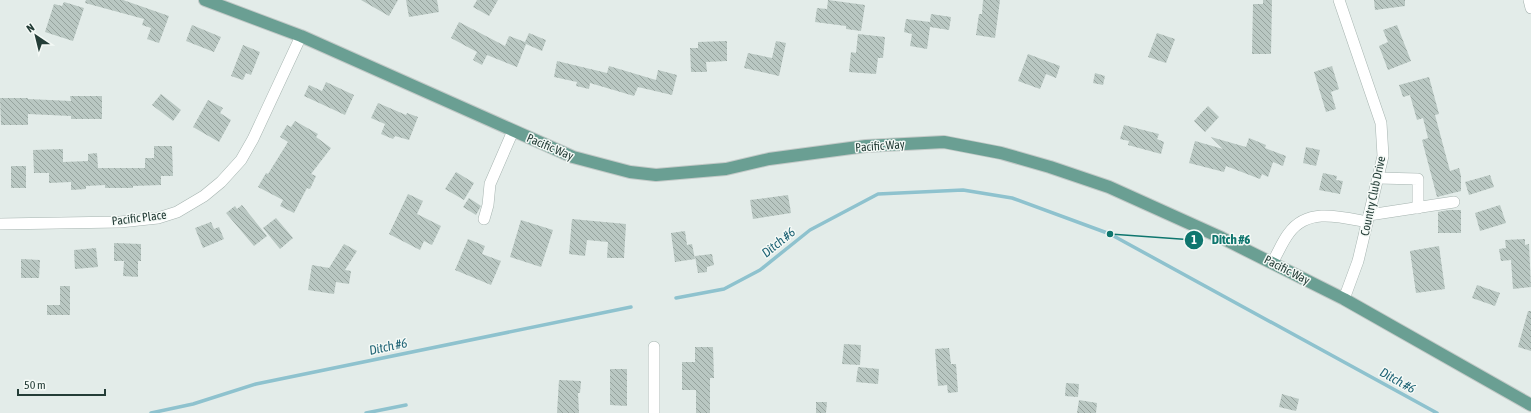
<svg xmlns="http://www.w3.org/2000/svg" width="1531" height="413" font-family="'Asap Condensed',sans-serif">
<defs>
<pattern id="building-back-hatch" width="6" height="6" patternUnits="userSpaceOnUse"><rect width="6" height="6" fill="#b9c7c2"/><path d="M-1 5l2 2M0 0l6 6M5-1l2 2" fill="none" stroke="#96a39e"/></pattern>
</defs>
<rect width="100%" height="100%" fill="#e3ece9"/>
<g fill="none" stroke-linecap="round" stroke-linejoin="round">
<g stroke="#8ec2ce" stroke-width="3.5">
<path d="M676 298 724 289 760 270 810 230 878 194 963 190 1012 198 1110 234 1437 413"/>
<path d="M151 413 193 404 256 384 631 307"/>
<path d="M366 413 406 405"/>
</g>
</g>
<g fill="url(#building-back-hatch)">
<path d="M86 0H123L169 16 159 43 147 39 151 28 142 25 144 19 85 3Z"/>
<path d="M361 0H398L389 16Z"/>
<path d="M406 0H437L439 12 409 17Z"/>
<path d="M477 0H498L489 16 473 7Z"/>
<path d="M828 0 865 5 861 31 846 29V26L815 22 817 8 827 9Z"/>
<path d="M983 0H1000L995 38 976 35 979 14H982Z"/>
<path d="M1263 0H1272L1271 54H1252L1253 4H1263Z"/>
<path d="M1374 0H1405V6L1375 10Z"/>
<path d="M64 2 84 8 73 41 45 32 54 4 62 6Z"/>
<path d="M931 14 951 17 949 30 930 27 927 49 910 46 912 34 904 32 906 19 930 22Z"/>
<path d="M459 22 505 46 509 36 525 42 529 33 546 40 542 51 526 44 517 67 487 55 482 65 473 60 477 52 451 38Z"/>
<path d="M192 25 221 37 214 52 186 41Z"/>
<path d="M1397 25 1411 61 1388 70 1379 46 1388 42 1383 30Z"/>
<path d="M1157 33 1175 39 1166 63 1148 57Z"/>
<path d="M858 34 885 37 883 58H878L876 74 849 72 851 52 856 53Z"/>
<path d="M727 41V61L706 62 707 72H691L690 48H698V42Z"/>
<path d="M776 41 786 43 779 76 744 68 748 53 772 58Z"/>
<path d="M243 45 260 52 251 75 246 73 243 80 231 76Z"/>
<path d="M1028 54 1060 66 1056 78 1046 74 1040 89 1018 81Z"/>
<path d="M557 61 607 73 609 66 656 80 658 70 677 75 672 95 638 87 634 96 590 83 589 89 576 86 577 82 554 77Z"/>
<path d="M1332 66 1339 89 1331 92 1336 109 1326 112 1314 72Z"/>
<path d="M1095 73 1105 76 1103 85 1093 83Z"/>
<path d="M1429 77 1439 114 1435 115 1450 171 1459 168 1461 176V191L1437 197 1422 140 1428 138 1423 118 1417 120 1410 95 1403 97 1399 85Z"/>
<path d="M326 82 354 95 345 115 304 96 309 85 322 91Z"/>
<path d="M161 94 181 110 173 121 152 105Z"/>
<path d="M70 96H102V119H71V116L28 114V125H1L0 98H28V99L71 101Z"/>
<path d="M208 100 223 108 220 113 231 120 219 142 193 127Z"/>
<path d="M378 103 406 115 407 113 418 117 409 140 395 136 393 139 381 134 385 124 371 118Z"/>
<path d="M1208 106 1219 117 1205 132 1194 121Z"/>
<path d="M295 121 318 134 316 137 331 148 311 174 316 176 310 189 307 188 294 213 280 206 283 200 258 187 266 173 268 174 288 142 280 137 287 125 291 127Z"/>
<path d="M1124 125 1159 134 1157 139 1164 142 1161 154 1128 145 1129 141 1120 139Z"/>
<path d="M1211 137 1246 147 1249 138 1266 145 1265 148 1286 156 1283 166 1273 162 1268 177 1262 174 1260 179 1226 166 1224 172 1189 163 1195 141 1223 149Z"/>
<path d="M154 146H172L173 176H161V185L133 186V188H105V185L86 186V189L71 190V182L49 183V173H34L33 150 63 149V162L88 161V154L97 153 98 168H145V158H154Z"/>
<path d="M1306 147 1320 150 1316 166 1303 163Z"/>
<rect x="11" y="166" width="15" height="22"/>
<path d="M456 172 474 183 464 200 445 189Z"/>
<path d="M1323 173 1337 176 1336 180 1343 181 1340 194 1319 190Z"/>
<path d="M1490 175 1494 187 1469 195 1465 182Z"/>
<path d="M408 194 423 201 417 214 441 226 432 245 424 241 420 250 389 234Z"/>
<path d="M788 195 791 213 753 219 750 200Z"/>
<path d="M469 198 481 206 476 215 463 207Z"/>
<path d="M242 205 267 236 254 246 226 213 235 206 237 209Z"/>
<path d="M1500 205 1506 223 1480 231 1475 213Z"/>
<path d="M1449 210H1461V233H1438V212Z"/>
<path d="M276 218 293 238 280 249 263 228Z"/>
<path d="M572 219 626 224 624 258H607L608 242 597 241 587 240 585 256 569 254Z"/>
<path d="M521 220 553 230 541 267 510 257Z"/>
<path d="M211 222 214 229 219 227 224 239 203 248 195 228Z"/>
<path d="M685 231 687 245 692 244 695 259 675 262 671 233Z"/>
<path d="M468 239 485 246 482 254 501 261 491 285 455 270Z"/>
<path d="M1525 239V245L1529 244 1531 287 1513 289 1511 260 1501 261 1499 249 1506 248 1505 240Z"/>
<path d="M114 243 141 244V261H138V277L123 276 124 261H114Z"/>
<path d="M344 244 357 251 345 270 351 271 349 284 336 282 334 294 308 290 312 265 329 268Z"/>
<path d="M1439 246 1445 289 1416 293 1410 251Z"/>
<path d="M96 248 98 267 75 269 74 250Z"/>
<path d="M712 254 714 265 707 267V272L698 273 695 256Z"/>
<path d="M21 259 40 260 39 278H21Z"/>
<path d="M1477 285 1500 293 1495 306 1472 298Z"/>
<path d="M60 286H70V315H47V305H60Z"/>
<path d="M1528 311H1531V351L1518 347Z"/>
<path d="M844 344 861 345 860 365 842 364Z"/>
<path d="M695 347H713L714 378H710V413H696V390H682V362H695Z"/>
<path d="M949 348 951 364H956L958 392 948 393 947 385 938 386 935 349Z"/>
<path d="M858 367 879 369 878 384 856 382Z"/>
<path d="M610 369H627V406L610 405Z"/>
<path d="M559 380 581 381 580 393H578L579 413H557Z"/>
<path d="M1066 383 1079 384 1078 397 1065 396Z"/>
<path d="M1282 394 1299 399 1296 411 1279 407Z"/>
<path d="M1079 400 1097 403 1096 413H1077Z"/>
<path d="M816 402H827L826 413H816Z"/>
</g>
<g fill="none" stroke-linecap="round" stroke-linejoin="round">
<defs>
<g id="minor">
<path d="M1339 0 1381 123 1383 156 1358 261 1344 299"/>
<path d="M1529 0 1531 8"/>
<path d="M1378 178 1418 179V208"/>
<path d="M1369 215 1454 202"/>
<path d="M484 219 488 205 490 184 513 131"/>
<path d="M0 224 120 222 158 218 177 212 204 196 221 182 241 160 253 139 301 36"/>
<path d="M1272 263C1278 253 1282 242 1289 233 1308 207 1341 217 1367 222"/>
<path d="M654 347V413"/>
</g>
<path id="major" d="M205 0 301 36 573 157 630 172 656 175 726 169 769 159 866 146 944 142 1001 153 1050 167 1109 187 1222 238 1344 299 1531 405"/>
</defs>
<use href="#minor" stroke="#a6b4b0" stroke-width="12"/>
<use href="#major" stroke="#c2c9c7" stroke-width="14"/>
<use href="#minor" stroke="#fff" stroke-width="11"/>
<use href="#major" stroke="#6a9f93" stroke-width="12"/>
</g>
<g text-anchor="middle" stroke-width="3" stroke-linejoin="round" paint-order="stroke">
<g font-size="12" fill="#243d37" stroke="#f4f9f6">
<text transform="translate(880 146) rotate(-4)" y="4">Pacific Way</text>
<text transform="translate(550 147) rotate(23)" y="4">Pacific Way</text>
<text transform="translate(1373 196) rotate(-78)" y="4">Country Club Drive</text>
<text transform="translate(139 218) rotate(-7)" y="4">Pacific Place</text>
<text transform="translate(1287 270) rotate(27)" y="4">Pacific Way</text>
</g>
<g font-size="13" font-style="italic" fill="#216576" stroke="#f4f9f6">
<text transform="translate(778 242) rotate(-39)" y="5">Ditch #6</text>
<text transform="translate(388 346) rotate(-12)" y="5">Ditch #6</text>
<text transform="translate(1398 380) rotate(29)" y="5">Ditch #6</text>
</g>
</g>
<path fill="none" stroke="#0f766e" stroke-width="1.5" d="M1110 234L1194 240"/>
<g fill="#0f766e" stroke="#f4f9f6" stroke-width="1.5">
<circle cx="1110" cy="234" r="4"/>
<circle cx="1194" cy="240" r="10"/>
</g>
<g font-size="12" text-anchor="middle" font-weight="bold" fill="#fff">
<text x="1194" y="244">1</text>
</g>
<g font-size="13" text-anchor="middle" font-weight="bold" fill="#0f766e" stroke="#f4f9f6" stroke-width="3" stroke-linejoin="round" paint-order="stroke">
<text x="1231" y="244">Ditch #6</text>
</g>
<g transform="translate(36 36) rotate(325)" stroke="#f4f9f6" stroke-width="3" paint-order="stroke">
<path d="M0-3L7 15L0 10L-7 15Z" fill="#243d37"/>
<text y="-6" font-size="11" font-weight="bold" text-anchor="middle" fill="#243d37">N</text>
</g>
<path d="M18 389v6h87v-6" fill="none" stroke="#243d37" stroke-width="2"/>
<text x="24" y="389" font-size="12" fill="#243d37" stroke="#f4f9f6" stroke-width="3" paint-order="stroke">50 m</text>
</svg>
